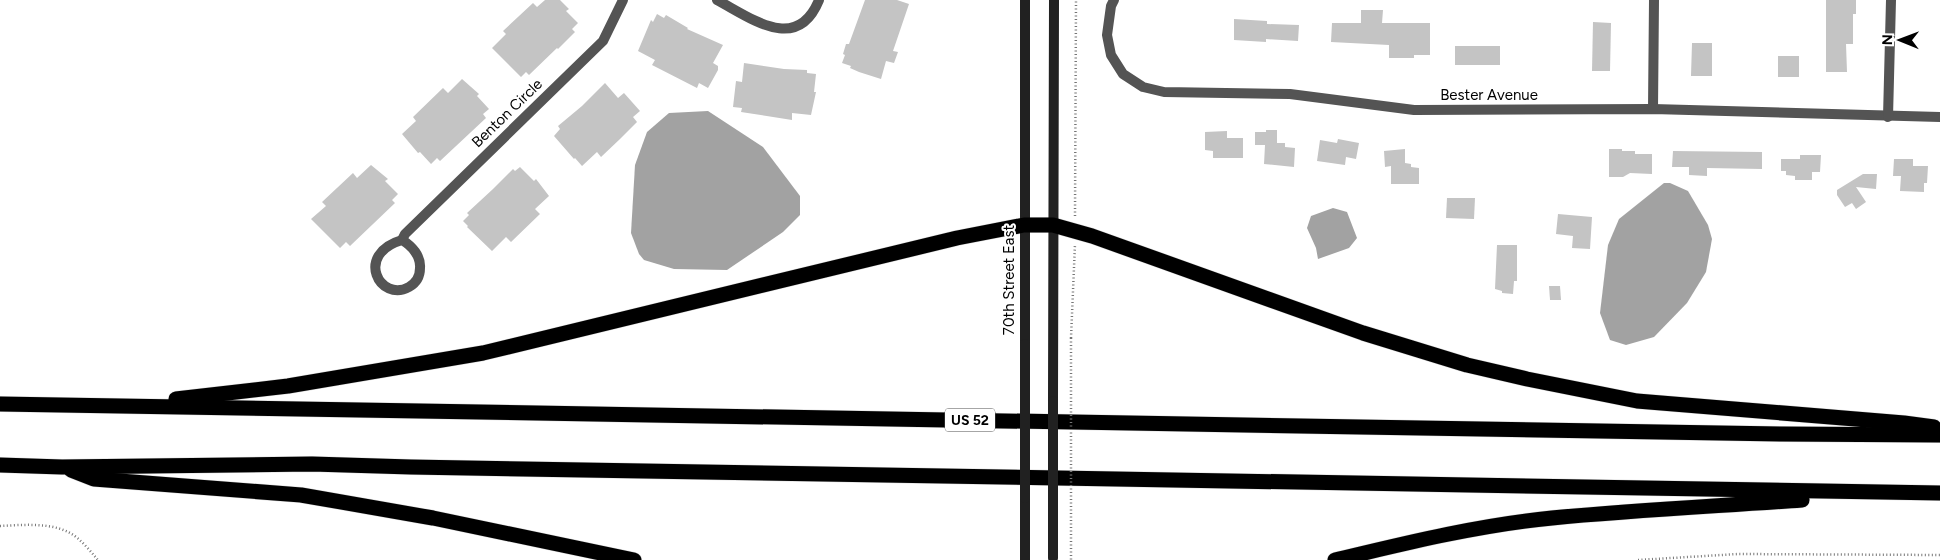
<svg xmlns="http://www.w3.org/2000/svg" width="1940" height="560" font-family="Figtree,sans-serif">
<rect width="100%" height="100%" fill="#fff"/>
<g fill="#a2a2a2">
<path d="M708 111 763 147 800 196V215L783 232 727 270 674 269 644 260 639 254 631 233 635 165 647 132 669 113Z"/>
<path d="M1664 183H1670L1688 191 1708 225 1712 239 1706 272 1687 303 1654 337 1626 345 1610 340 1600 313 1608 245 1619 219Z"/>
<path d="M1333 208 1347 212 1357 238 1349 248 1318 259 1316 248 1307 228 1311 216Z"/>
</g>
<g fill="#c4c4c4">
<path d="M545 0H560L569 9 566 11 578 23 572 29 575 32 558 49 557 48 529 75 526 72 521 77 492 48 506 34 503 31 533 3 537 7Z"/>
<path d="M865 0H897L909 4 893 51 898 52 894 63 886 61 881 79 859 72 850 68 851 66 842 63 845 55 843 54 846 44H849Z"/>
<path d="M1826 0H1856V14H1853V44H1846L1847 72H1826Z"/>
<path d="M1361 10H1383L1382 23H1430V55H1414V58H1389V45L1331 42 1332 23H1361Z"/>
<path d="M657 14 664 18 666 15 688 28 687 29 723 45 713 63 718 66V70L708 88 699 83 697 88 652 65 655 60 638 51 651 20 653 22Z"/>
<path d="M1234 19 1267 21V24L1299 25 1298 41 1266 39V42L1234 40Z"/>
<path d="M1593 22 1611 23 1610 71H1592Z"/>
<path d="M1692 43H1712V76H1691Z"/>
<rect x="1455" y="46" width="45" height="19"/>
<rect x="1778" y="56" width="21" height="21"/>
<path d="M744 63 784 69 807 70V73L816 74 814 92H816L811 115 792 113V120L741 112 742 108 733 107 736 81 742 82Z"/>
<path d="M462 79 479 94 477 96 489 109 483 114 486 118 440 161 437 158 431 164 420 152 418 153 402 134 416 121 413 117 443 88 448 93Z"/>
<path d="M605 83 618 98 624 93 640 111 633 117 637 122 620 139 601 157 597 152 582 166 575 158 574 159 554 136 560 129 558 126 582 106Z"/>
<path d="M1266 130H1277V143H1285V147L1295 148 1294 167 1264 164 1265 145H1255V132H1266Z"/>
<path d="M1227 131V138H1243V158H1213V151L1205 150V132Z"/>
<path d="M1338 139 1359 143 1356 159 1346 157 1345 165 1317 161 1320 140 1337 143Z"/>
<path d="M1405 149V163L1411 164V167L1419 168V184H1391V166L1385 167 1384 151Z"/>
<path d="M1609 149H1622V151H1635V154H1652V174L1630 173 1623 177H1609Z"/>
<path d="M1673 151 1762 152V169L1707 168V176L1689 175V167H1672Z"/>
<path d="M1800 155H1821L1820 172H1812V180H1795V176L1786 175V171H1781V159H1800Z"/>
<path d="M1894 159H1913V166H1928L1927 183H1924V192L1900 191 1901 176H1893Z"/>
<path d="M371 165 388 179 385 181 398 194 392 200 395 203 350 246 346 242 340 248 311 219 326 206 322 202 353 173 357 178Z"/>
<path d="M520 167 534 181 536 179 549 196 535 209 540 214 511 242 506 237 492 251 467 227 468 226 463 221 469 215 467 213 493 189 513 169 515 171Z"/>
<path d="M1863 174H1877L1876 189 1856 187 1866 202 1856 209 1852 203 1845 207 1837 195V190Z"/>
<path d="M1447 198H1475L1474 219 1446 218Z"/>
<path d="M1558 214 1592 217 1590 249 1572 248 1573 236 1556 234Z"/>
<path d="M1497 245H1517V281H1514L1513 294 1502 293V291L1495 289Z"/>
<path d="M1549 286H1560L1561 300H1550Z"/>
</g>
<g fill="none" stroke-linecap="round" stroke-linejoin="round">
<defs>
<g id="highway">
<path d="M176 399 288 386 483 353 957 238 1024 225H1053L1092 236 1363 333 1467 365 1527 379 1637 401 1904 423 1934 427"/>
<path d="M0 404 1780 434 1940 435"/>
<path d="M0 465 62 467 312 464 411 467 1940 493"/>
<path d="M71 470 94 479 301 495 433 518 634 560"/>
<path d="M1335 560C1406 543 1479 525 1552 518 1635 510 1719 506 1802 500"/>
</g>
</defs>
<use href="#highway" stroke="#dbdbdb" stroke-width="16"/>
<g stroke="#767676" stroke-width="2.5" stroke-dasharray="1 2.5" stroke-linecap="butt">
<path d="M1075 216 1076 0"/>
<path d="M1071 338 1075 244"/>
<path d="M0 526C22 525 50 522 70 533 81 539 90 551 98 560"/>
<path d="M1638 560 1738 554 1940 555"/>
</g>
<g stroke="#545454" stroke-width="10">
<path d="M717 0C751 18 797 54 819 0"/>
<path d="M1114 0 1111 6 1107 35 1111 55 1123 74 1143 87 1164 92 1290 94 1414 110 1653 109 1940 117"/>
<path d="M1653 109 1654 0"/>
<path d="M1888 117 1891 0"/>
<path d="M402 240 405 234 603 41 623 0"/>
<path d="M402 240C412 246 421 256 420 268 420 276 416 283 409 287 380 303 354 254 402 240Z"/>
</g>
<g stroke="#212121" stroke-width="10">
<path d="M1025 344V0"/>
<path d="M1053 401 1054 0"/>
<path d="M1025 498V560"/>
</g>
<use href="#highway" stroke="#000" stroke-width="15"/>
<path stroke="#767676" stroke-width="2.5" stroke-dasharray="1 2.5" stroke-linecap="butt" d="M1071 338V560"/>
<g stroke="#212121" stroke-width="10">
<path d="M1053 401V558"/>
<path d="M1025 498V344"/>
</g>
</g>
<g text-anchor="middle" stroke-width="4" stroke-linejoin="round" paint-order="stroke">
<rect fill="#fff" stroke="#4c4c4c" stroke-width="1" x="945" y="408.5" width="50" height="23" rx="4"/>
<g font-size="14" font-weight="bold" fill="#000">
<text x="970" y="425">US 52</text>
</g>
<g font-size="15" fill="#000" stroke="#fff">
<text x="1489" y="100">Bester Avenue</text>
<text transform="translate(507 113) rotate(-44)" y="5">Benton Circle</text>
<text transform="translate(1009 280) rotate(-90)" y="5">70th Street East</text>
</g>
</g>
<g transform="translate(1900 40) rotate(271)" stroke="#ffffff" stroke-width="4" paint-order="stroke">
<path d="M0-4L9 19L0 12L-9 19Z" fill="#000000"/>
<text y="-8" font-size="14" font-weight="bold" text-anchor="middle" fill="#000000">N</text>
</g>
</svg>
